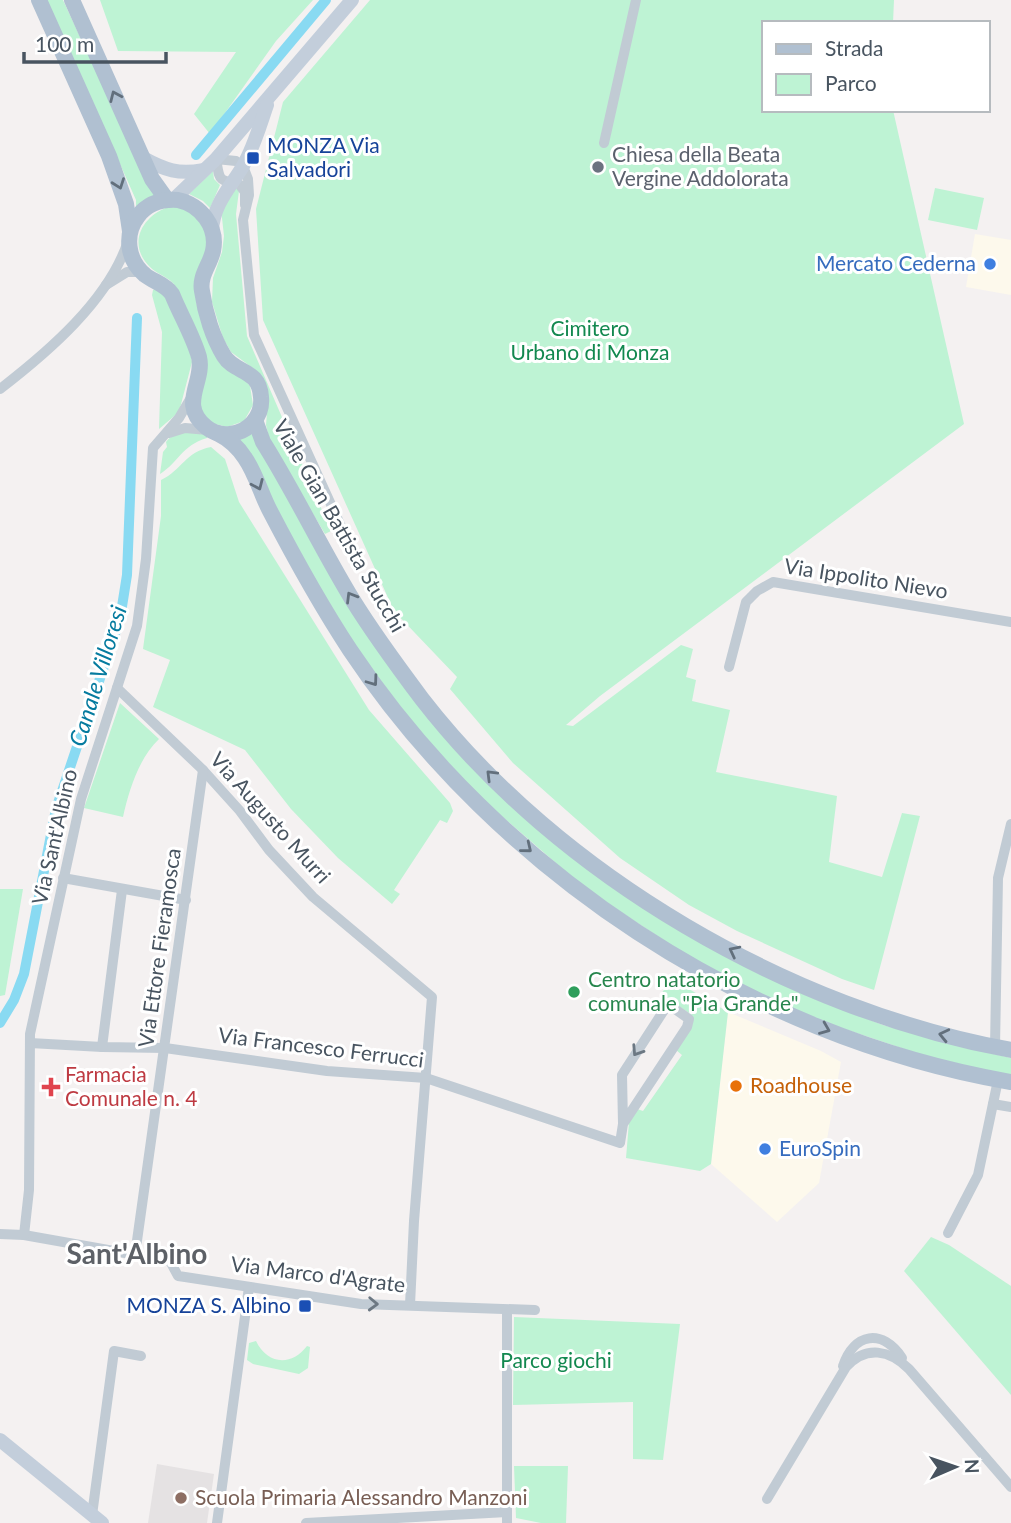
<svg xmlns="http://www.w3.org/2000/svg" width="1011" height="1523" font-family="Lato,sans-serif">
<rect width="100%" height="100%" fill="#f4f1f1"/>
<g fill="#fdf9ec">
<path d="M975 234 1011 240V295L966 287Z"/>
<path d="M728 1012 821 1051 841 1062 819 1183 777 1222 711 1164Z"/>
</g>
<path fill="#e5e2e3" d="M157 1464 214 1474 207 1523H148Z"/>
<g fill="#bef3d4">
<path d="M47 0H63L149 186 158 194 136 207V200Z"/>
<path d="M100 0H313L276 41 210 134 194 114 236 52 118 51Z"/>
<path d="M370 0H894L893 23H764V110H893L964 424 600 696 566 725 573 726 681 645 693 649 686 677 696 680 692 701 730 710 716 772 837 796 829 862 882 877 902 813 920 816 874 990 842 979 737 931 689 905 620 858 513 763 450 689 457 677 394 611 263 320 256 209 283 102Z"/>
<path d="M213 171 214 179 220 185 210 208 203 201 189 194Z"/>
<path d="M235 186 239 191 236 214 247 336 331 531 325 534 270 442 266 425 267 413 254 369 231 352 223 338 212 302 213 278 222 252 224 236 221 209Z"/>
<path d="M935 188 984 198 977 230 928 220Z"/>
<path d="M171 206 189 209 210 236 196 300 197 306 218 361 244 379 250 386 253 405 244 421 227 427 211 423 200 409 205 352 176 287C169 276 157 275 149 266 126 242 144 214 171 206Z"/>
<path d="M157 288 167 299 190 352 192 362 179 412 159 429 162 332 152 295 153 290Z"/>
<path d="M208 432 207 438C181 446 179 462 160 474L163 452 167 447 166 442C175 429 193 433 208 432Z"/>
<path d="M252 432 328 568 498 788 746 966 815 999 883 1025 959 1046 1011 1058V1077L943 1062 809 1017 703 966 586 889 482 799 417 729 351 641 296 548 239 440Z"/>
<path d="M211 447 225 459 239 502 369 710 450 803 453 811 447 823 440 820 394 890 400 894 392 904 338 858 291 809 245 750 153 707 170 660 143 649 161 516V480C182 470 185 452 211 447Z"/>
<path d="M120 703 159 739C139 758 129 790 123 817L84 808Z"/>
<path d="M0 889H23L5 995 0 996Z"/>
<path d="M672 979 728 1012 711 1164 700 1171 626 1158 629 1122 637 1109 643 1111 682 1055 676 1050 692 1026V1015L661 994Z"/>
<path d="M931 1237 949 1245 1011 1286V1395L904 1271Z"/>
<path d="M514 1317 680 1324 663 1460 633 1459V1402L513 1405Z"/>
<path d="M256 1341C267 1364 291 1367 307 1346L310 1347 308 1368 299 1374 253 1364 247 1360 249 1343Z"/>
<path d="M514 1466H568L566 1523H541L516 1518Z"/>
</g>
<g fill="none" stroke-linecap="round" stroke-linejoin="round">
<g stroke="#89daf2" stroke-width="10">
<path d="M196 155 326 0"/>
<path d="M0 1023 14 1000 24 974 56 809 120 619 127 575 137 318"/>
</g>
<g stroke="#c1cbd4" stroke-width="10">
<path d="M604 143 636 0"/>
<path d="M245 205V192L239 184C217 180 220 180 216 159L236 161 243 166 248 179 249 195 243 220 254 335 348 542"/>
<path d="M106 285 127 272H142"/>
<path d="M0 389C48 352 109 300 128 241"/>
<path d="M169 433 185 428 208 430"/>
<path d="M729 667 746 602 757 591 773 582 1011 622"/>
<path d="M117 688 203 770 240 811 269 850 313 897 432 997 414 1221 410 1305"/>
<path d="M63 878 186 900"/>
<path d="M30 1043 102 1047 165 1048 327 1071 426 1078 620 1143 623 1124 622 1075 668 1004 689 1019 687 1027 623 1124"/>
<path d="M102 1047 122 890"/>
<path d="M995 1047 998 878 1011 824"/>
<path d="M993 1104 1011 1107"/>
<path d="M948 1233 978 1175 998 1080"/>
<path d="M0 1234 24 1235 170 1261 178 1276 185 1277 361 1304 535 1310"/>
<path d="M24 1235 29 1190 30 1034 81 799 137 626 146 559 153 448 179 418 192 396"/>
<path d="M135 1255 203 770"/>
<path d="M843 1366C854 1333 882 1328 902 1358"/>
<path d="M767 1499 846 1367C866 1345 890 1350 909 1369L1011 1487"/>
<path d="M92 1515 114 1351 141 1356"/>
<path d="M217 1523 249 1287"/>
<path d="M306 1523 507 1512"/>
<path d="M507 1523V1310"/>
</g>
<g stroke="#c3cedb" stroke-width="14">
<path d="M143 158C165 170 179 175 203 170"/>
<path d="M173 200 216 159 352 0"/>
<path d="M212 230C214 203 230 188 243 166 254 147 260 125 267 105"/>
<path d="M0 1440 102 1523"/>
</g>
<g stroke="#b0c0d1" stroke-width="16">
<path d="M39 0 109 156 126 204 130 231"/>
<path d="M72 0 152 179 167 200"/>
<path d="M178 200C201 205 218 227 213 251 210 265 199 276 202 291 205 313 213 338 224 356 235 374 259 368 261 397 263 416 249 432 230 434 221 435 212 432 206 427 178 404 205 382 199 357 193 336 180 314 172 294 165 284 154 282 145 275 127 260 124 234 138 216 148 203 163 199 178 200Z"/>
<path d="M255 420 263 442C295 493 321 548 352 599 373 633 398 667 422 699 559 876 791 1010 1011 1050"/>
<path d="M217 433C229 439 238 447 245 458 256 474 261 494 270 511 295 559 321 606 350 650 498 872 749 1037 1011 1082"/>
</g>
</g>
<defs><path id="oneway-chevron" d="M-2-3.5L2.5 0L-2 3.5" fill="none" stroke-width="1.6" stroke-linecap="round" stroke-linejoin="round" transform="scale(1.75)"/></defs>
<g stroke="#626f7c">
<use href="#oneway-chevron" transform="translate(115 96) rotate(-114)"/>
<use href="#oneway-chevron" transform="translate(119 184) rotate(70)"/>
<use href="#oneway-chevron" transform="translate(258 485) rotate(66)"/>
<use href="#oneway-chevron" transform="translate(351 597) rotate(-121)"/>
<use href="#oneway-chevron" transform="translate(373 681) rotate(54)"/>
<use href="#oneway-chevron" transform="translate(491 775) rotate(-135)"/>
<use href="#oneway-chevron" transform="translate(527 848) rotate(39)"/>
<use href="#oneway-chevron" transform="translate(734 951) rotate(-153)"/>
<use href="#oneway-chevron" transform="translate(825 1029) rotate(22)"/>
<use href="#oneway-chevron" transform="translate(944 1035) rotate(-167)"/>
</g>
<g stroke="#6c7883">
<use href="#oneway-chevron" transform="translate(637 1051) rotate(123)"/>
<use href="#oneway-chevron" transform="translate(373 1304) rotate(2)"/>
</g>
<g fill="#1a4fb4" stroke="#fff" stroke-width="2.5">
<rect x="246" y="151" width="14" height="14" rx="3.5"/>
<rect x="298" y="1299" width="14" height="14" rx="3.5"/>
</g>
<circle fill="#6b7280" stroke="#fff" stroke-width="2.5" cx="598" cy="167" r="7"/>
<g fill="#3f7fe0" stroke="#fff" stroke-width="2.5">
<circle cx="990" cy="264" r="7"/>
<circle cx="765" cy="1149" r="7"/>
</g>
<circle fill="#2e9e5b" stroke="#fff" stroke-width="2.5" cx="574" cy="992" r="7"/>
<circle fill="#e8710a" stroke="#fff" stroke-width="2.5" cx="736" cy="1086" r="7"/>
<path fill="#e0444e" stroke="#fff" stroke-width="2.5" d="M47.5 1076.5h7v7h7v7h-7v7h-7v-7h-7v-7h7z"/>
<circle fill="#8d6e63" stroke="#fff" stroke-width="2.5" cx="181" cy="1498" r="7"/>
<g text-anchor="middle" stroke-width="6" stroke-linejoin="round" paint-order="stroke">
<g font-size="21" fill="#164399" stroke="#fff" text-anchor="start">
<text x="267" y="153">MONZA Via<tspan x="267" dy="24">Salvadori</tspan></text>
<text x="291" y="1313" text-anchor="end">MONZA S. Albino</text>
</g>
<g font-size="21" fill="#5b616d" stroke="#fff" text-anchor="start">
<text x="612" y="162">Chiesa della Beata<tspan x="612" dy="24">Vergine Addolorata</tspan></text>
</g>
<g font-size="21" fill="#366cbe" stroke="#fff" text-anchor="end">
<text x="976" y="271">Mercato Cederna</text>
<text x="779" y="1156" text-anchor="start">EuroSpin</text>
</g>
<g font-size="21" fill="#12884f" stroke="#fff">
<text x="590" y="336">Cimitero<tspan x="590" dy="24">Urbano di Monza</tspan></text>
<text x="556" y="1368">Parco giochi</text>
</g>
<g font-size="21" fill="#485460" stroke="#fff">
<text transform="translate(339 526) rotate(60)" y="7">Viale Gian Battista Stucchi</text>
<text transform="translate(866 579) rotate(9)" y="7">Via Ippolito Nievo</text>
<text transform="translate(270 818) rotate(48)" y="7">Via Augusto Murri</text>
<text transform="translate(55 837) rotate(-77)" y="7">Via Sant'Albino</text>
<text transform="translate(160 948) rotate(-82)" y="7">Via Ettore Fieramosca</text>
<text transform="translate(321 1048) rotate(7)" y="7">Via Francesco Ferrucci</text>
<text transform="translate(318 1275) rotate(7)" y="7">Via Marco d'Agrate</text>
</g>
<g font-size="21" fill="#27864d" stroke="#fff" text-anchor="start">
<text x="588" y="987">Centro natatorio<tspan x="588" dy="24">comunale "Pia Grande"</tspan></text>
</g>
<g font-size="21" fill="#be3a42" stroke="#fff" text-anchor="start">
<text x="65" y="1082">Farmacia<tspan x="65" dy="24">Comunale n. 4</tspan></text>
</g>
<g font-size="21" fill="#c56008" stroke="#fff" text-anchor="start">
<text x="750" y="1093">Roadhouse</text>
</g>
<g font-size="21" fill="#785e54" stroke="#fff" text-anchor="start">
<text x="195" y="1505">Scuola Primaria Alessandro Manzoni</text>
</g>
<g font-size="23" font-style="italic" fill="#057b9f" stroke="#fff">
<text transform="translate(98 676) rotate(-73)" y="8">Canale Villoresi</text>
</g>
<g font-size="28" font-weight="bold" fill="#5d6167" stroke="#fff">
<text x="137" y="1264">Sant'Albino</text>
</g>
</g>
<rect x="762" y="21" width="228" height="91" fill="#ffffff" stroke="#b6bbbf" stroke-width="2"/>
<rect x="776" y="44" width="35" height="10" fill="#b0c0d1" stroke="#b6bbbf" stroke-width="2"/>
<text x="825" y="56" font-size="21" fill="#485460">Strada</text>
<rect x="776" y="74" width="35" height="21" fill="#bef3d4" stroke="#b6bbbf" stroke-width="2"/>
<text x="825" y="91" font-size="21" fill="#485460">Parco</text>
<g transform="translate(955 1467) rotate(88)" stroke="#ffffff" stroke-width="5" paint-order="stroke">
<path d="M0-5L12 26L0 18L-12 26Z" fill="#485460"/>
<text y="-10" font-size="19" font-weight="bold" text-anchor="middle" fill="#485460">N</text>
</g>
<path d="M24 52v10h142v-10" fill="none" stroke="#485460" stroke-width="3.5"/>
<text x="35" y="52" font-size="21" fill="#485460" stroke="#ffffff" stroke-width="5" paint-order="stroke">100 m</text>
</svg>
